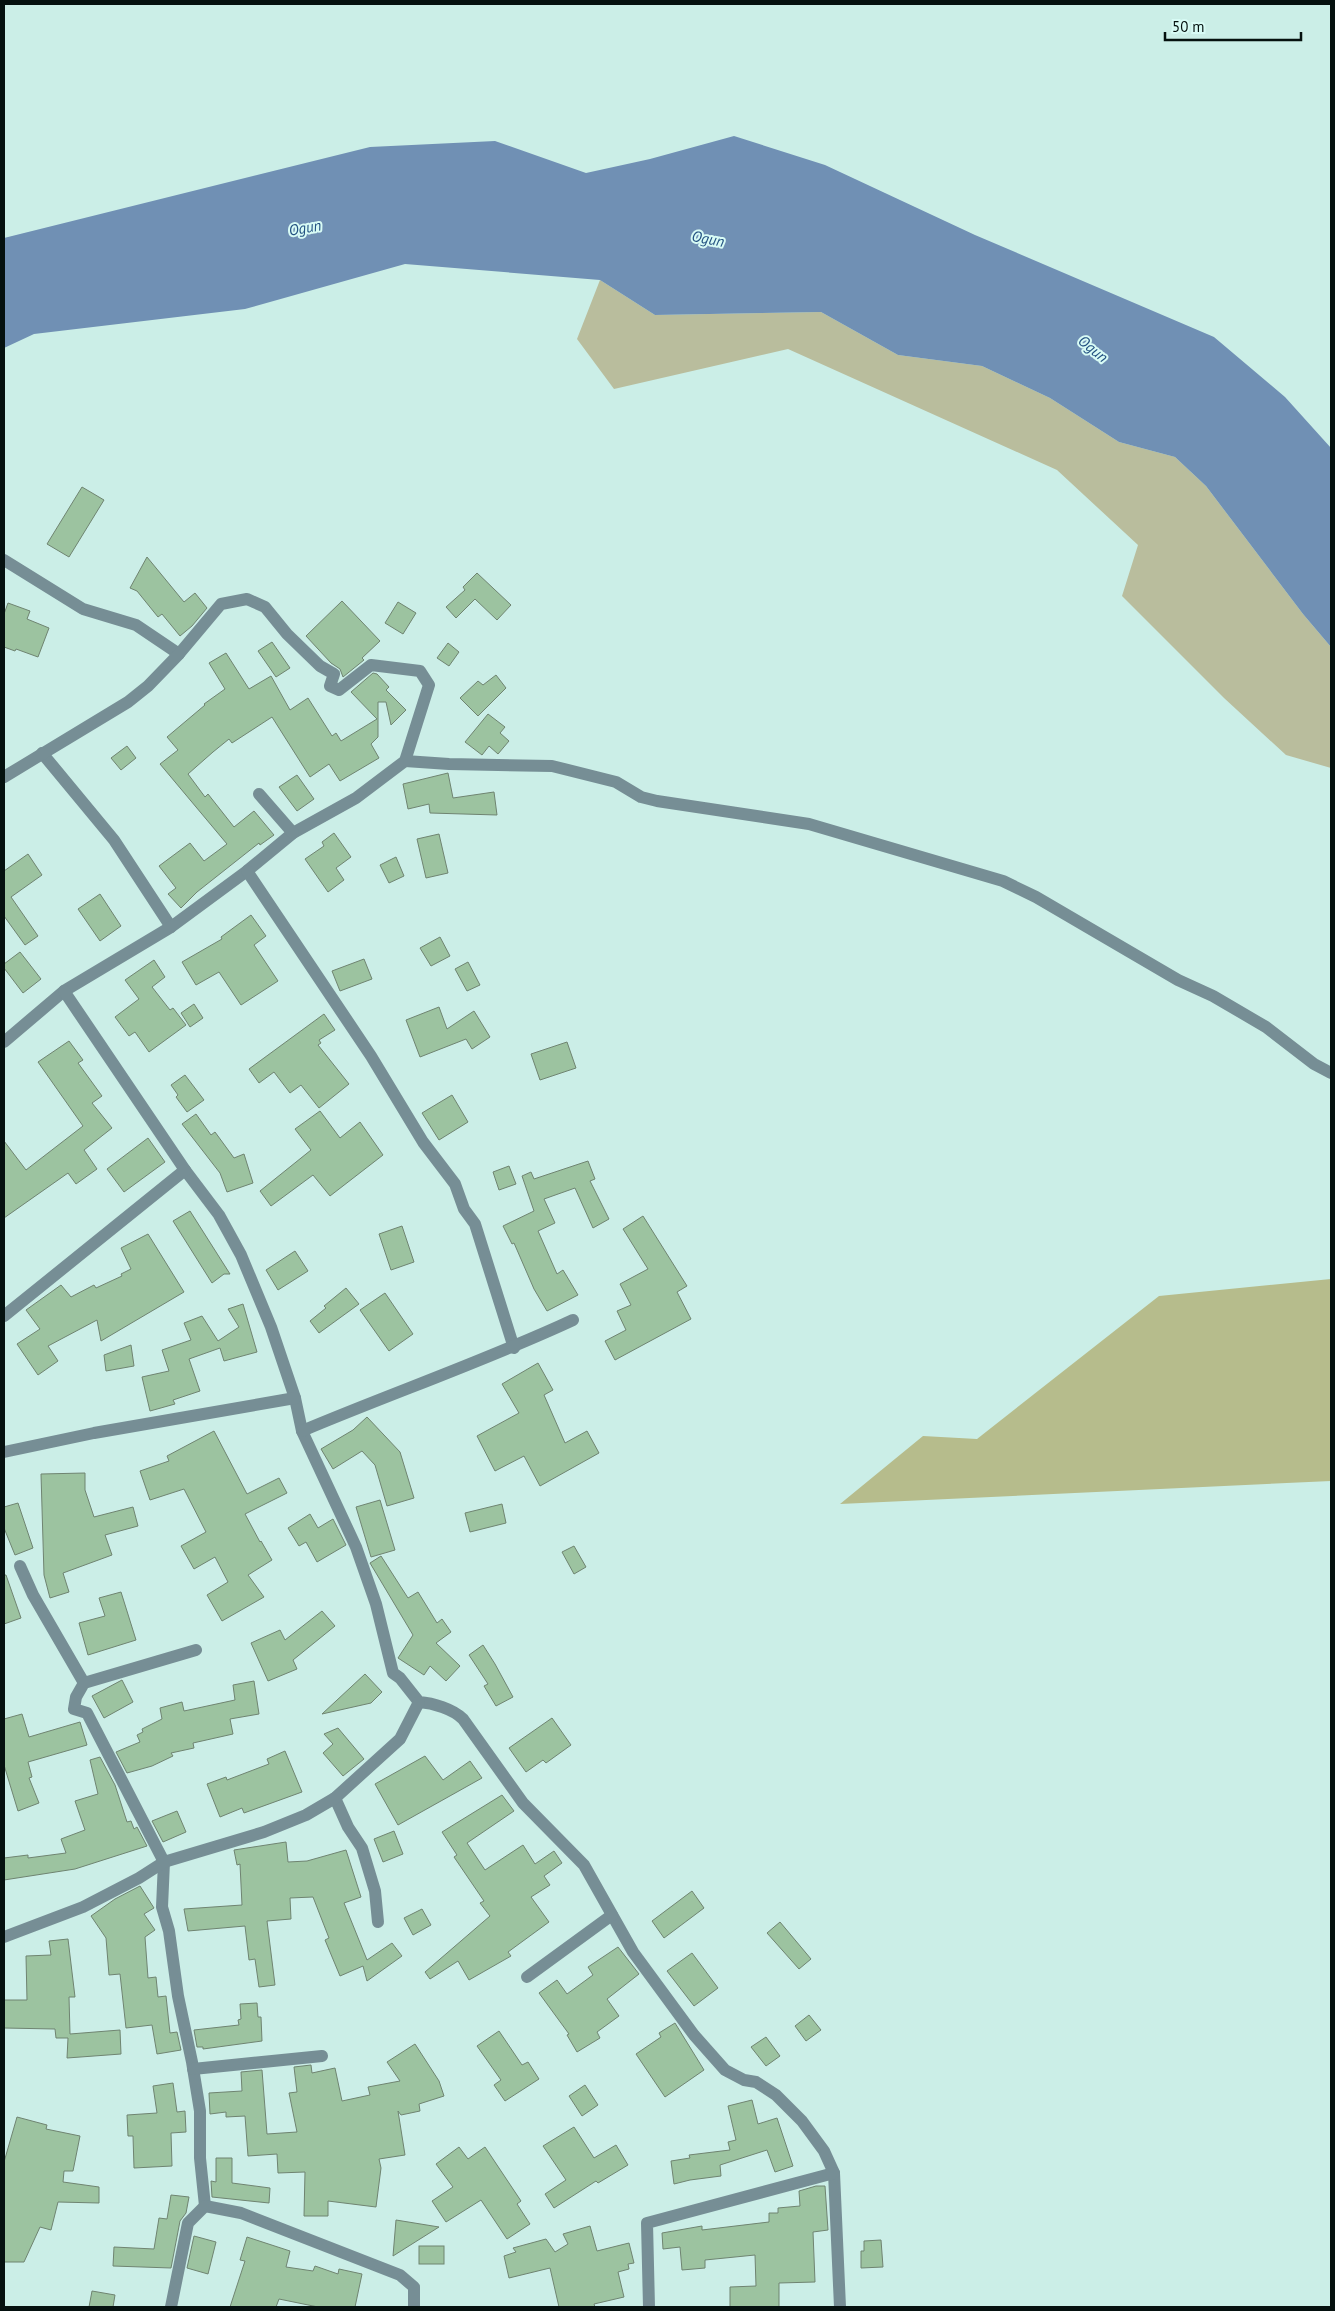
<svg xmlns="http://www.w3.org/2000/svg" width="1335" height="2311" font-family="'PT Sans',sans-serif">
<rect width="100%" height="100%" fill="#cbeee7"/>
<path fill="#b9bd9d" d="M600 280 655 315 821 312 898 355 982 366 1050 398 1119 442 1175 457 1206 486 1303 614 1331 647V768L1286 755 1224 698 1122 596 1138 545 1057 470 788 349 614 389 577 339Z"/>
<path fill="#b6bc8c" d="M1331 1279V1481L840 1504 923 1436 977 1439 1159 1296Z"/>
<path fill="#7090b4" d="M734 136 825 165 975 235 1214 337 1285 397 1331 448V647L1303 614 1206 486 1175 457 1119 442 1050 398 982 366 898 355 821 312 655 315 600 280 405 264 245 309 34 334 4 348V238L370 147 495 141 586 173 650 159Z"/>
<g fill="#9cc3a0" stroke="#6f8471">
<path d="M82 487 104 500 69 557 47 544Z"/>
<path d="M147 557 184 602 195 593 207 608 192 626 180 636 162 614 158 617 137 591 130 588Z"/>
<path d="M477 573 511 605 497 620 475 599 456 618 446 607 465 590 463 587Z"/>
<path d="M342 601 380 641 362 658 364 660 343 677 340 669 331 663 306 636Z"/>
<path d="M398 602 416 613 403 634 385 623Z"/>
<path d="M8 603 30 611 27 619 49 628 38 657 16 649 15 651 4 647V614Z"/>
<path d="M272 642 290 668 276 677 258 651Z"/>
<path d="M448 643 459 652 449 666 437 658Z"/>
<path d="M226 653 249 689 271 676 290 710 308 698 332 736 336 733 341 741 377 719 351 692 373 673 377 674 389 687 386 690 406 710 391 725 386 702H378V737L371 744 379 758 340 781 329 764 310 777 272 717 232 743 229 739 213 752 188 774 205 797 208 794 234 827 254 811 274 835 260 845 259 843 197 892 181 908 168 894 176 888 159 866 190 843 204 861 227 844 160 764 178 750 167 737 205 705 204 704 225 689 209 663Z"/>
<path d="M496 675 506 688 478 716 460 698 478 681 483 685Z"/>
<path d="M488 714 505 727 500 733 509 741 498 754 489 746 482 755 465 742Z"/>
<path d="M127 746 136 758 121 770 111 758Z"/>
<path d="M448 773 453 798 494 792 497 815 430 813 429 804 408 809 403 784Z"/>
<path d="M297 775 314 799 297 811 279 787Z"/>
<path d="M334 833 351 857 336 868 344 880 328 892 305 859 324 846 322 842Z"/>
<path d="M439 834 448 873 426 878 417 839Z"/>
<path d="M28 854 42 875 11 897 38 936 25 945 4 916V871Z"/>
<path d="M396 857 404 876 389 883 380 865Z"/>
<path d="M100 894 121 926 100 941 78 909Z"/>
<path d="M251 915 266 936 254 945 278 981 241 1005 219 972 196 985 182 962 222 939 221 937Z"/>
<path d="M440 937 450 956 431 966 420 948Z"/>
<path d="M20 952 41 979 23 993 4 968V964Z"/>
<path d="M364 959 372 979 340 991 332 971Z"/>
<path d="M154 960 165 977 152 987 170 1010 173 1008 186 1025 149 1052 135 1032 129 1036 115 1017 139 999 125 980Z"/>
<path d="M468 962 480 985 467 991 455 969Z"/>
<path d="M194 1004 203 1018 190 1027 181 1013Z"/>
<path d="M439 1007 447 1029 474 1011 490 1037 472 1049 466 1039 420 1057 406 1020Z"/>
<path d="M324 1014 335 1030 319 1040 321 1043 318 1045 349 1084 319 1108 301 1085 290 1093 274 1072 259 1083 249 1069Z"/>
<path d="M69 1041 83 1060 78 1063 102 1096 92 1103 112 1128 84 1150 97 1169 76 1184 68 1173 4 1218V1141L26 1170 83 1126 38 1062Z"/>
<path d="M567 1042 576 1068 540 1080 531 1054Z"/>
<path d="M185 1075 204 1100 187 1112 176 1097 178 1095 171 1085Z"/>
<path d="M452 1095 468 1122 439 1140 422 1113Z"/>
<path d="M320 1111 340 1138 360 1122 383 1155 330 1196 313 1175 271 1206 260 1191 311 1150 295 1129Z"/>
<path d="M196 1114 211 1135 215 1132 234 1158 244 1154 253 1183 227 1192 220 1173 182 1124Z"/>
<path d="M148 1138 165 1162 124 1192 107 1169Z"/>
<path d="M588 1161 595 1179 590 1181 609 1219 593 1228 575 1188 544 1199 555 1223 538 1231 557 1274 563 1270 578 1295 547 1311 534 1289 514 1243 512 1244 503 1226 534 1211 522 1176 531 1172 534 1179Z"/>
<path d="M509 1166 516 1184 499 1190 493 1172Z"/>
<path d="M190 1211 230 1274H224L212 1283 173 1221Z"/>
<path d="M643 1216 687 1286 677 1292 691 1319 615 1360 605 1341 626 1330 617 1311 631 1305 620 1284 648 1269 623 1229Z"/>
<path d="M402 1226 414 1262 391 1270 379 1234Z"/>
<path d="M148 1234 184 1292 101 1341 97 1320 48 1346 58 1361 38 1375 17 1344 40 1329 26 1310 61 1285 71 1297 94 1285 96 1288 122 1276 121 1274 131 1269 121 1248Z"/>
<path d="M295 1251 308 1271 278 1290 266 1270Z"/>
<path d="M346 1288 359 1304 319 1333 310 1321 326 1308 324 1306Z"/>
<path d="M385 1293 413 1334 389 1351 360 1310Z"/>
<path d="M243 1304 257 1352 224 1361 220 1348 189 1359 200 1391 173 1400 175 1404 150 1411 142 1377 169 1371 162 1350 191 1340 184 1323 202 1316 218 1341 239 1327 228 1309Z"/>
<path d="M131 1345 134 1366 106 1371 104 1355Z"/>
<path d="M538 1363 553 1390 544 1395 565 1443 587 1431 599 1453 540 1486 524 1456 495 1471 477 1436 519 1413 502 1384Z"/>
<path d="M367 1417 400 1452 414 1498 387 1506 375 1465 362 1451 333 1469 321 1449 353 1430Z"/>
<path d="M214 1431 247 1494 279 1478 287 1493 245 1514 260 1542 261 1541 272 1560 248 1575 264 1597 222 1621 207 1595 228 1582 215 1557 194 1569 181 1546 206 1532 184 1489 150 1500 140 1471 169 1461 167 1456Z"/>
<path d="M85 1473V1490L94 1517 133 1507 138 1526 105 1535 112 1555 63 1573 69 1592 50 1598 44 1575 41 1474Z"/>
<path d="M380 1500 395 1550 371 1557 356 1507Z"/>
<path d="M18 1503 33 1548 15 1555 4 1528V1507Z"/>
<path d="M502 1504 506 1523 470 1532 465 1513Z"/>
<path d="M310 1514 318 1528 333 1519 346 1545 317 1562 306 1542 299 1546 288 1528Z"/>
<path d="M574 1546 586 1567 574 1574 562 1552Z"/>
<path d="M381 1556 408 1598 418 1592 437 1623 442 1619 451 1632 436 1643 460 1666 446 1681 430 1666 424 1675 398 1658 413 1635 370 1563Z"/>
<path d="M4 1575H6L21 1618 4 1624Z"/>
<path d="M121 1592 136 1640 88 1655 79 1623 105 1616 99 1598Z"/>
<path d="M322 1611 335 1626 293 1660 297 1669 268 1681 251 1643 280 1630 285 1640Z"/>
<path d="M483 1645 495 1664 513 1697 496 1706 484 1686 488 1684 469 1655Z"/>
<path d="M365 1674 382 1692 371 1703 322 1714Z"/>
<path d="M122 1680 133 1702 104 1718 92 1696Z"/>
<path d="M254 1681 259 1714 230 1719 233 1734 193 1743 194 1748 171 1753 173 1756 152 1766 127 1773 116 1752 140 1742 137 1735 143 1732 142 1729 162 1719 160 1708 182 1702 184 1711 235 1700 233 1685Z"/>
<path d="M22 1714 29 1737 80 1722 87 1745 28 1762 32 1777 29 1778 39 1803 18 1811 4 1765V1719Z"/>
<path d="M552 1718 571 1745 546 1763 543 1760 526 1772 509 1748Z"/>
<path d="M338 1728 364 1759 343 1776 323 1753 333 1744 324 1734Z"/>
<path d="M285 1751 302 1792 244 1813 242 1808 220 1817 207 1784 226 1777 227 1780 269 1764 267 1759Z"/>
<path d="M425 1756 443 1780 470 1761 482 1778 398 1825 375 1784Z"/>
<path d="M100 1757 115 1785 127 1822 131 1821 134 1829 137 1827 147 1846 75 1869 4 1880V1858L28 1855V1858L66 1853 61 1839 85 1830 75 1801 98 1794 90 1760Z"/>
<path d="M502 1795 514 1811 467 1843 485 1870 523 1845 535 1864 554 1851 562 1863 544 1876 550 1885 531 1897 549 1922 508 1952 511 1956 469 1980 458 1961 430 1979 425 1972 490 1916 480 1903 484 1901 454 1857 457 1855 442 1832Z"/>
<path d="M177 1811 186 1832 163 1842 152 1821Z"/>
<path d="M394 1831 403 1854 383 1862 374 1839Z"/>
<path d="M286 1842 288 1862 307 1861 346 1850 361 1897 344 1903 367 1960 392 1943 402 1956 367 1981 363 1966 340 1976 325 1940 329 1938 313 1897 290 1898 291 1919 267 1921 275 1985 259 1987 255 1959 249 1960 245 1926 188 1931 184 1909 242 1905 240 1864 237 1865 234 1850Z"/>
<path d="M140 1886 154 1908 144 1914 155 1930 145 1937 148 1978 156 1977 158 1997 166 1996 170 2033 177 2032 181 2050 157 2054 152 2025 126 2028 120 1974 109 1975 106 1938 91 1916 115 1899Z"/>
<path d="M692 1891 704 1908 664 1938 652 1921Z"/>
<path d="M422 1909 431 1925 413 1935 404 1918Z"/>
<path d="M780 1922 811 1959 799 1969 767 1933Z"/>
<path d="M68 1939 75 1997H69L70 2034 120 2030 121 2054 67 2058 68 2038H56L55 2029 4 2028V2000H27L26 1956 51 1955 49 1941Z"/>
<path d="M618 1947 639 1974 607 1999 619 2016 597 2032 600 2038 577 2052 567 2035 569 2034 539 1993 557 1980 567 1994 593 1975 588 1967Z"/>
<path d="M692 1953 718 1988 694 2006 667 1971Z"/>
<path d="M257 2003 258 2017H261L262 2041 203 2049V2047H197L194 2030 239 2025 238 2020 241 2019 240 2004Z"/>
<path d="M809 2015 821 2030 806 2041 795 2026Z"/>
<path d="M675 2023 704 2070 665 2097 636 2054 661 2037 659 2033Z"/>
<path d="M499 2031 522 2065 528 2062 539 2079 505 2101 494 2085 501 2080 477 2046Z"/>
<path d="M766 2037 780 2056 766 2066 751 2047Z"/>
<path d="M415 2044 439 2081 444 2096 419 2104 420 2111 401 2115 398 2111 405 2155 379 2159 381 2168 376 2207 328 2201V2216H304L305 2172 278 2173 277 2154 248 2156 245 2116 226 2117V2112L210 2114 209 2093 242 2091 241 2072 262 2070 267 2134 297 2132 289 2093 297 2092 294 2067 311 2065 312 2073 335 2068 342 2101 370 2095 368 2087 400 2081 387 2062Z"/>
<path d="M173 2083 177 2112 185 2111 186 2132 171 2133 172 2166 134 2168 133 2136H128L127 2115 157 2113 153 2086Z"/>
<path d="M585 2085 598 2105 582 2116 569 2096Z"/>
<path d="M752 2100 758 2124 777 2118 793 2166 775 2172 767 2150 720 2165 721 2176 690 2180 674 2184 671 2161 690 2158 689 2155 730 2150 728 2142 736 2140 728 2106Z"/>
<path d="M17 2117 47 2125 46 2129 80 2136 73 2171H64L63 2182 99 2187V2203L58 2202 51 2230 40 2227 24 2262H4V2162Z"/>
<path d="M574 2127 594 2158 616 2145 628 2165 598 2183 596 2181 554 2208 545 2194 566 2180 543 2146Z"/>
<path d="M459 2147 468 2159 485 2147 521 2201 517 2204 530 2224 507 2239 481 2200 446 2222 432 2201 453 2187 436 2164Z"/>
<path d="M216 2158H232V2183L270 2188 269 2203 212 2197 211 2181 216 2182Z"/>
<path d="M816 2186H825L828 2230 813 2232 815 2282 779 2283V2307H730V2287L756 2286 755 2255 705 2260V2268L682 2270 680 2247 663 2249 662 2233 702 2226V2230L769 2222V2213H778V2208L800 2206 799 2191Z"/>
<path d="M171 2195 189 2197 186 2213 180 2221 171 2268 113 2266 114 2247 154 2249 159 2218 167 2219Z"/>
<path d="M396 2220 439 2227 393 2256Z"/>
<path d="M590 2226 597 2251 629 2243 634 2263 628 2264 629 2269 618 2272 624 2297 594 2304 595 2307H559L550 2268 509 2278 504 2256 516 2252 513 2248 546 2239 555 2252 568 2244 563 2234Z"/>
<path d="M194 2236 216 2242 208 2274 187 2268Z"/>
<path d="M247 2237 290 2251 286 2267 313 2271 315 2266 338 2274 339 2269 362 2274 355 2307H318L279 2299 276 2307H230L245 2261 240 2260Z"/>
<path d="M881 2240 883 2267 861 2268V2251H864V2241Z"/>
<rect x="419" y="2246" width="25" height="18"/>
<path d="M92 2291 115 2295 113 2307H89Z"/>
</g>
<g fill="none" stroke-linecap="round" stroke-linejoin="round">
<g stroke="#768e95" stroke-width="12">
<path d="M4 560 83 609 136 625 179 654"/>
<path d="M42 753 114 840 171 927"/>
<path d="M405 761 449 764 552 766 616 782 641 797 657 801 809 824 1003 881 1036 897 1178 980 1213 996 1266 1027 1314 1064 1331 1073"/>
<path d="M4 777 128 702 148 686 179 654 221 604 247 599 265 607 287 634 320 666 334 674 330 686 339 690 371 665 420 671 429 685 405 761 356 798 293 833 247 871 171 927 64 991 4 1042"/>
<path d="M259 794 293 833"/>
<path d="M247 871 371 1056 423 1142 455 1184 464 1209 475 1224 514 1348"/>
<path d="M64 991 185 1170 219 1215 241 1255 271 1327 295 1398 302 1431 356 1547 376 1604 393 1673 400 1678 419 1702C433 1703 453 1709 463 1719L523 1803 584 1865 633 1952 694 2035 725 2070 744 2080 756 2082 776 2095 802 2121 824 2151 834 2173 840 2307"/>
<path d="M4 1316 185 1170"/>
<path d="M302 1431C392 1393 485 1361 573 1320"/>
<path d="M4 1452 94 1433 295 1398"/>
<path d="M20 1566 33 1595 84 1683"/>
<path d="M196 1650 84 1683 76 1697 74 1709 87 1713 164 1862 162 1907 169 1931 178 1996 192 2062 200 2111V2158L205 2206"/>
<path d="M335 1798 348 1827 362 1848 375 1891 378 1922"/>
<path d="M4 1937 83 1907 139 1878 164 1862 264 1832 306 1815 335 1798 400 1739 419 1702"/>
<path d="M527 1977 612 1915"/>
<path d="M193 2069 322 2056"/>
<path d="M171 2307 188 2223 205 2206 241 2213 400 2275 414 2287V2307"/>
<path d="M649 2307 647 2223 834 2173"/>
</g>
</g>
<g text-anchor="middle" stroke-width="4" stroke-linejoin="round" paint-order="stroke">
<g font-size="15" font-style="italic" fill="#225181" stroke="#d8fbf5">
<text transform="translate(305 228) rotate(-10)" y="5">Ogun</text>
<text transform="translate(708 239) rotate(11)" y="5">Ogun</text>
<text transform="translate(1093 349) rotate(39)" y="5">Ogun</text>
</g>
</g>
<rect width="1335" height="2311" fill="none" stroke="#05110f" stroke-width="10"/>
<path d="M1165 32v8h136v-8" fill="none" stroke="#05110f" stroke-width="2.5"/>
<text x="1172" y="32" font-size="15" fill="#05110f" stroke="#d8fbf5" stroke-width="4" paint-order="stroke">50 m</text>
</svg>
